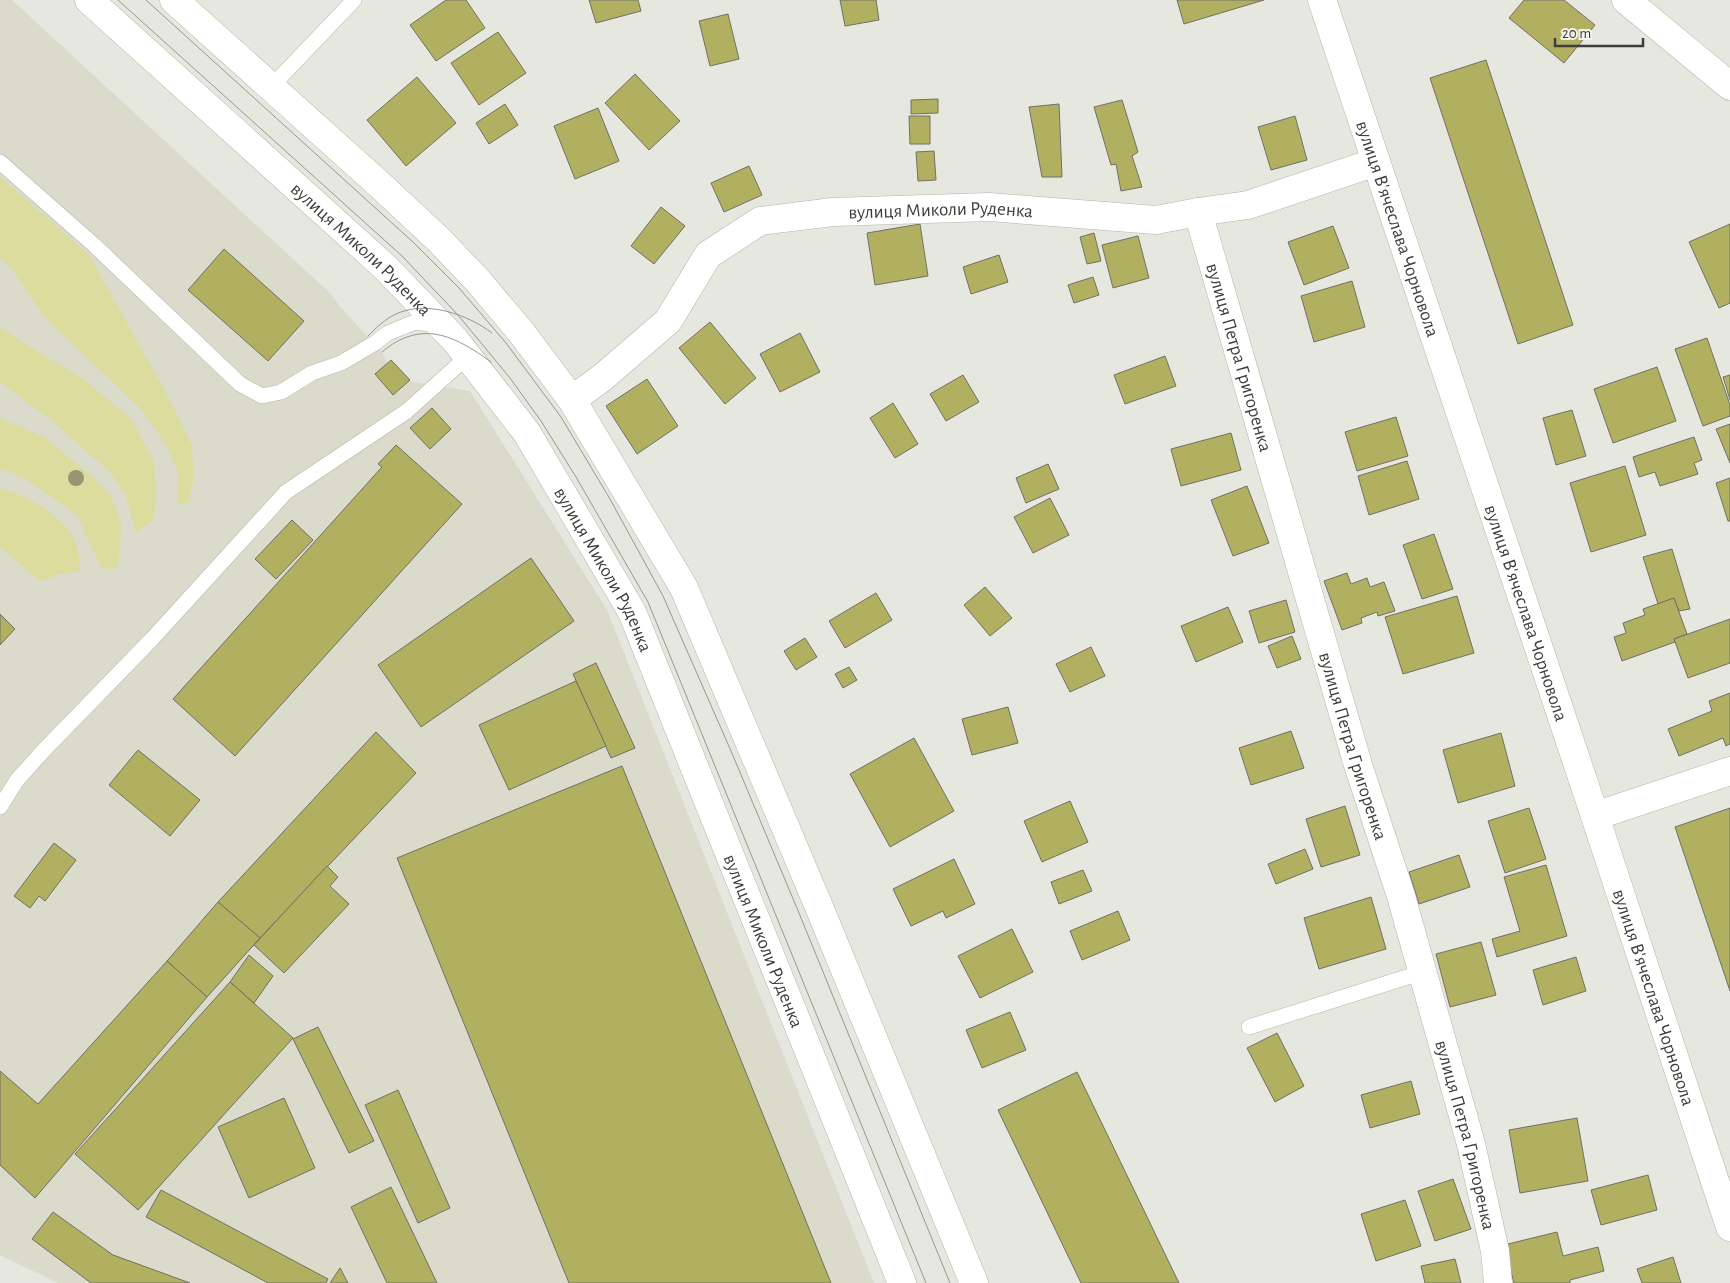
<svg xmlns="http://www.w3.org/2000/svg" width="1730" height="1283" font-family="'Alegreya Sans',sans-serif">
<rect width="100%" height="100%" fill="#e6e7de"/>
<path fill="#dadbcb" d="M0 0H12L331 294 341 308 382 352 395 379 470 391 607 610 874 1283H58L0 1255Z"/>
<g fill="#dcdc9f">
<path d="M0 177 89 255 166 393 192 446 194 478 188 503H177L178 472 165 443 141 409 44 317 13 270 0 258Z"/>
<path d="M0 328 84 380 132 420 154 461 156 494 154 519 136 533 125 494 109 471 51 420 0 382Z"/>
<path d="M0 418 46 438 90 475 110 495 122 524 118 568 102 569 77 515 24 478 0 469Z"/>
<path d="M0 488C27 496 62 514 75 541 79 549 79 562 81 571L60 574 40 581 0 547Z"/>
</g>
<g fill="#b1b061" stroke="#707069">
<path d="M446 0H466L485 28 436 61 410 25Z"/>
<path d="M589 0H638L641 11 596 23Z"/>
<path d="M840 0H876L879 20 845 26Z"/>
<path d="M1177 0H1264L1184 24Z"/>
<path d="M1524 0H1564L1595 25 1564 63 1509 18Z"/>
<path d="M728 14 739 59 710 66 699 21Z"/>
<path d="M498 32 526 73 479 105 451 63Z"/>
<path d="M1486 60 1573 325 1518 344 1430 78Z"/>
<path d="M635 74 680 121 649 150 605 103Z"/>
<path d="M417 77 456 123 406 166 367 120Z"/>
<path d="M938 99V113L911 114V100Z"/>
<path d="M1122 100 1138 152 1132 156 1142 187 1121 191 1116 164 1111 165 1094 107Z"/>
<path d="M505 104 518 125 489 144 476 123Z"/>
<path d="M1059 104 1062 177H1042L1029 107Z"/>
<path d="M598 108 619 161 575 179 554 126Z"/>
<path d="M909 116H930V144H910Z"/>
<path d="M1295 116 1307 160 1271 170 1258 127Z"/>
<path d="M934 151 936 180 918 181 916 152Z"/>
<path d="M749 166 762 195 724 212 711 183Z"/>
<path d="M661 207 685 226 654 264 631 246Z"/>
<path d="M920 224 928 276 875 285 867 233Z"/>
<path d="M1730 224V303L1719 308 1689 242Z"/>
<path d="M1333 226 1349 268 1304 285 1288 242Z"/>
<path d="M1094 233 1101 261 1087 264 1080 237Z"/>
<path d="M1138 236 1149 278 1113 288 1102 245Z"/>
<path d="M224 249 304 321 268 361 188 290Z"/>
<path d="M999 255 1008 282 971 294 963 267Z"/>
<path d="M1093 277 1099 295 1074 303 1068 285Z"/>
<path d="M1352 281 1365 327 1314 342 1301 296Z"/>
<path d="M710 322 756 378 725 404 679 348Z"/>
<path d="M800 333 820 372 780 392 760 354Z"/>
<path d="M1707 338 1730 405V416L1703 426 1675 349Z"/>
<path d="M1165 356 1176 386 1125 404 1114 375Z"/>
<path d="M391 360 410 380 393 395 375 374Z"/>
<path d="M1657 367 1676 421 1613 443 1594 389Z"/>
<path d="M963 375 979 402 946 421 930 394Z"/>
<path d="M1730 375V400L1723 377Z"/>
<path d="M647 379 678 426 637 454 606 406Z"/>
<path d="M893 403 918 444 895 458 870 418Z"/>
<path d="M432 408 451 429 430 449 410 428Z"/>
<path d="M1572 410 1586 456 1556 465 1543 418Z"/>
<path d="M1396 417 1408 456 1357 471 1345 432Z"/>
<path d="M1730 424V463L1716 429Z"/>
<path d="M1231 433 1241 470 1181 486 1171 449Z"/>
<path d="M1694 437 1702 460 1694 463 1698 474 1660 486 1655 472 1639 477 1633 457Z"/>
<path d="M396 445 462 504 235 756 173 699 382 467 378 464Z"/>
<path d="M1407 461 1419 499 1369 515 1358 476Z"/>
<path d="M1048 464 1059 489 1026 503 1016 478Z"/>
<path d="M1625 466 1646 535 1591 552 1570 483Z"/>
<path d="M1730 478V521H1728L1716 483Z"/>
<path d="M1247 486 1269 543 1233 556 1211 500Z"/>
<path d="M1050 498 1069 535 1033 553 1014 517Z"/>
<path d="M292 520 313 540 276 579 255 559Z"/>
<path d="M1434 534 1453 589 1422 599 1403 545Z"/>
<path d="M1672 549 1690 609 1679 611 1674 598 1658 604 1643 557Z"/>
<path d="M531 558 574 621 421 727 378 665Z"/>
<path d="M1347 573 1351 584 1367 578 1370 587 1384 582 1395 611 1378 616 1377 612 1361 618 1362 623 1342 630 1324 581Z"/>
<path d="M985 587 1012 618 990 636 964 605Z"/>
<path d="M876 593 892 620 845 648 829 621Z"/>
<path d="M1457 596 1474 653 1403 674 1385 617Z"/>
<path d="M1674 598 1687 634 1674 639 1675 642 1622 661 1614 637 1626 633 1623 623 1645 615 1643 609Z"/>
<path d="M1286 600 1295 632 1259 643 1249 611Z"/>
<path d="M1228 607 1243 642 1196 662 1181 626Z"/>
<path d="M0 614 15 629 0 645Z"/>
<path d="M1730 619V663L1688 678 1674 639Z"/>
<path d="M1292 636 1301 659 1277 668 1268 646Z"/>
<path d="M805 638 817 657 796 670 784 651Z"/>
<path d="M1091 647 1105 676 1070 692 1056 664Z"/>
<path d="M596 663 635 748 611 758 573 674Z"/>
<path d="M849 667 857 680 843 688 835 674Z"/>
<path d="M576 681 606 746 509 790 479 725Z"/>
<path d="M1730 693V744L1726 746 1723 738 1679 756 1668 729 1712 711 1709 701Z"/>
<path d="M1008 707 1018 743 972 755 962 719Z"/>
<path d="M1291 731 1304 768 1251 785 1239 748Z"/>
<path d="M376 732 416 773 260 938 218 902Z"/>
<path d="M1501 733 1515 786 1458 803 1443 750Z"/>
<path d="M914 738 954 811 890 847 850 774Z"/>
<path d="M138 750 200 800 170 836 109 785Z"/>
<path d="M622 766 831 1283H569L397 858Z"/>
<path d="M1070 801 1088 842 1042 862 1024 821Z"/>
<path d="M1345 806 1360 855 1321 867 1306 819Z"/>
<path d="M1529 808 1546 859 1505 873 1488 821Z"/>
<path d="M1730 808V991L1675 827Z"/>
<path d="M54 843 76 860 45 901 39 896 30 908 14 896Z"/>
<path d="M1305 849 1313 869 1276 884 1268 864Z"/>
<path d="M1459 855 1470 887 1419 904 1409 872Z"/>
<path d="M954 859 975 904 946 918 943 911 911 926 893 889Z"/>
<path d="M1546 865 1567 936 1497 957 1492 939 1520 931 1504 877Z"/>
<path d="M327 866 338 877 330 886 349 904 284 973 254 945Z"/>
<path d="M1083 870 1092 891 1059 904 1051 882Z"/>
<path d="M1371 897 1386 949 1319 969 1304 918Z"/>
<path d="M218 902 260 938 207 997 167 961Z"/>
<path d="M1118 911 1130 940 1082 960 1070 931Z"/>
<path d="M1012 929 1033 972 980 998 958 956Z"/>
<path d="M1481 942 1496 995 1450 1007 1436 954Z"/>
<path d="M249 955 273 976 254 1003 230 982Z"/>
<path d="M1576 957 1586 991 1543 1005 1533 970Z"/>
<path d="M167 961 207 997 35 1198 0 1165V1071L38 1104Z"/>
<path d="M230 982 293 1038 138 1210 75 1154Z"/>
<path d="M1010 1012 1026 1050 982 1068 966 1030Z"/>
<path d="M318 1027 374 1141 349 1153 293 1039Z"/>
<path d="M1277 1033 1304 1086 1275 1102 1247 1048Z"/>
<path d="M1077 1072 1179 1283H1081L998 1110Z"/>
<path d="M1411 1081 1420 1114 1370 1128 1361 1095Z"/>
<path d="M398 1090 450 1208 418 1223 365 1105Z"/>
<path d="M284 1098 315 1168 249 1198 218 1127Z"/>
<path d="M1577 1118 1588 1181 1520 1193 1509 1130Z"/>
<path d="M1648 1175 1657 1210 1601 1225 1591 1190Z"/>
<path d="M1453 1179 1471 1229 1435 1241 1418 1191Z"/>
<path d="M391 1187 437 1283H387L351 1207Z"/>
<path d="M161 1190 328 1279 326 1283H268L146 1217Z"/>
<path d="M1405 1200 1421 1246 1376 1261 1361 1214Z"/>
<path d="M53 1212 113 1255 190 1283H91L32 1239Z"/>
<path d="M1557 1232 1563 1256 1598 1247 1604 1271 1570 1280V1283H1514L1504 1245Z"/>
<path d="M1673 1257 1681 1283H1642L1637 1269Z"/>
<path d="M1455 1259 1461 1283H1425L1421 1266Z"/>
<path d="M340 1268 348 1283H330Z"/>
</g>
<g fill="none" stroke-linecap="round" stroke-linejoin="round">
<defs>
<g id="lane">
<path d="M271 87 354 0"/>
<path d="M0 162 94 245 240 384 262 396 281 392 312 373 341 363 375 343 388 333 415 322 438 325"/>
<path d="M0 807 17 780 44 750 152 639 286 492 407 411 468 356"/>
<path d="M1249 1027 1423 972"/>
</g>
<g id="street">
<path id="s1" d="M89 0 386 268 455 340 527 433 632 612 902 1283"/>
<path d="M174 0 380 185 439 240 479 282 521 332 572 400 684 588 817 902 974 1283"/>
<path d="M1626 0 1730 86"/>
<path id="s2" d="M1198 212 1358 765 1401 896 1471 1144 1495 1251 1498 1283"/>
<path id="s3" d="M572 400 603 377 668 321 708 255 760 221 833 212 989 207 1156 220 1198 212 1248 205 1376 162"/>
<path d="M1595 816 1730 771"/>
</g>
<g id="secondary">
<path id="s4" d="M1322 0 1595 816 1730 1227"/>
</g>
</defs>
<use href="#lane" stroke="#b3b4ac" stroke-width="16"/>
<use href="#street" stroke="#b3b4ac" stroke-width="29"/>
<use href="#secondary" stroke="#b3b4ac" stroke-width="29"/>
<use href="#lane" stroke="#fff" stroke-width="15"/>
<use href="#street" stroke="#fff" stroke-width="28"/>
<use href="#secondary" stroke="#fff" stroke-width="28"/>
<g stroke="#979892" stroke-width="1">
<path d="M118 0 402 256 458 315 510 378 541 421 576 477 648 602 926 1283"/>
<path d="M146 0 414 243 459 288 506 343 561 417 610 499 663 596 731 751 799 913 950 1283"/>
<path d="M368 336C376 328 385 319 396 314 426 300 467 314 492 333"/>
<path d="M382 352C421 319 454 335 491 362"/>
</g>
</g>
<circle fill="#979672" cx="76" cy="478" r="8"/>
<g text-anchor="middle" stroke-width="5" stroke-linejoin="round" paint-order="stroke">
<g font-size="19" fill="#3d3d3a" stroke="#f4f4eb">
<text dy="7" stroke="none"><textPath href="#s3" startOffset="445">вулиця Миколи Руденка</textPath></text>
<text dy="7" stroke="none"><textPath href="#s4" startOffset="241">вулиця В'ячеслава Чорновола</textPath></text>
<text dy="7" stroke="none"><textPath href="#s1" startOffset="369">вулиця Миколи Руденка</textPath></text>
<text dy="7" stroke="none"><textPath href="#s2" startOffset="151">вулиця Петра Григоренка</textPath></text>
<text dy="7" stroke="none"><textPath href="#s1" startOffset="774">вулиця Миколи Руденка</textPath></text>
<text dy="7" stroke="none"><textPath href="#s4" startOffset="646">вулиця В'ячеслава Чорновола</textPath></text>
<text dy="7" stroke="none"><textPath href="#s2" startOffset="556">вулиця Петра Григоренка</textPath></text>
<text dy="7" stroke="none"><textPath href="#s1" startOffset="1179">вулиця Миколи Руденка</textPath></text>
<text dy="7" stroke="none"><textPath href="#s4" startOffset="1051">вулиця В'ячеслава Чорновола</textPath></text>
<text dy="7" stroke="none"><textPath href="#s2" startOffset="961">вулиця Петра Григоренка</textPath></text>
</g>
</g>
<path d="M1555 38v8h88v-8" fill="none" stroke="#3d3d3a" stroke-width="2.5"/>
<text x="1562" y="38" font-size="15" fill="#3d3d3a" stroke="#f4f4eb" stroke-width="4" paint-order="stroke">20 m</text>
</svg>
